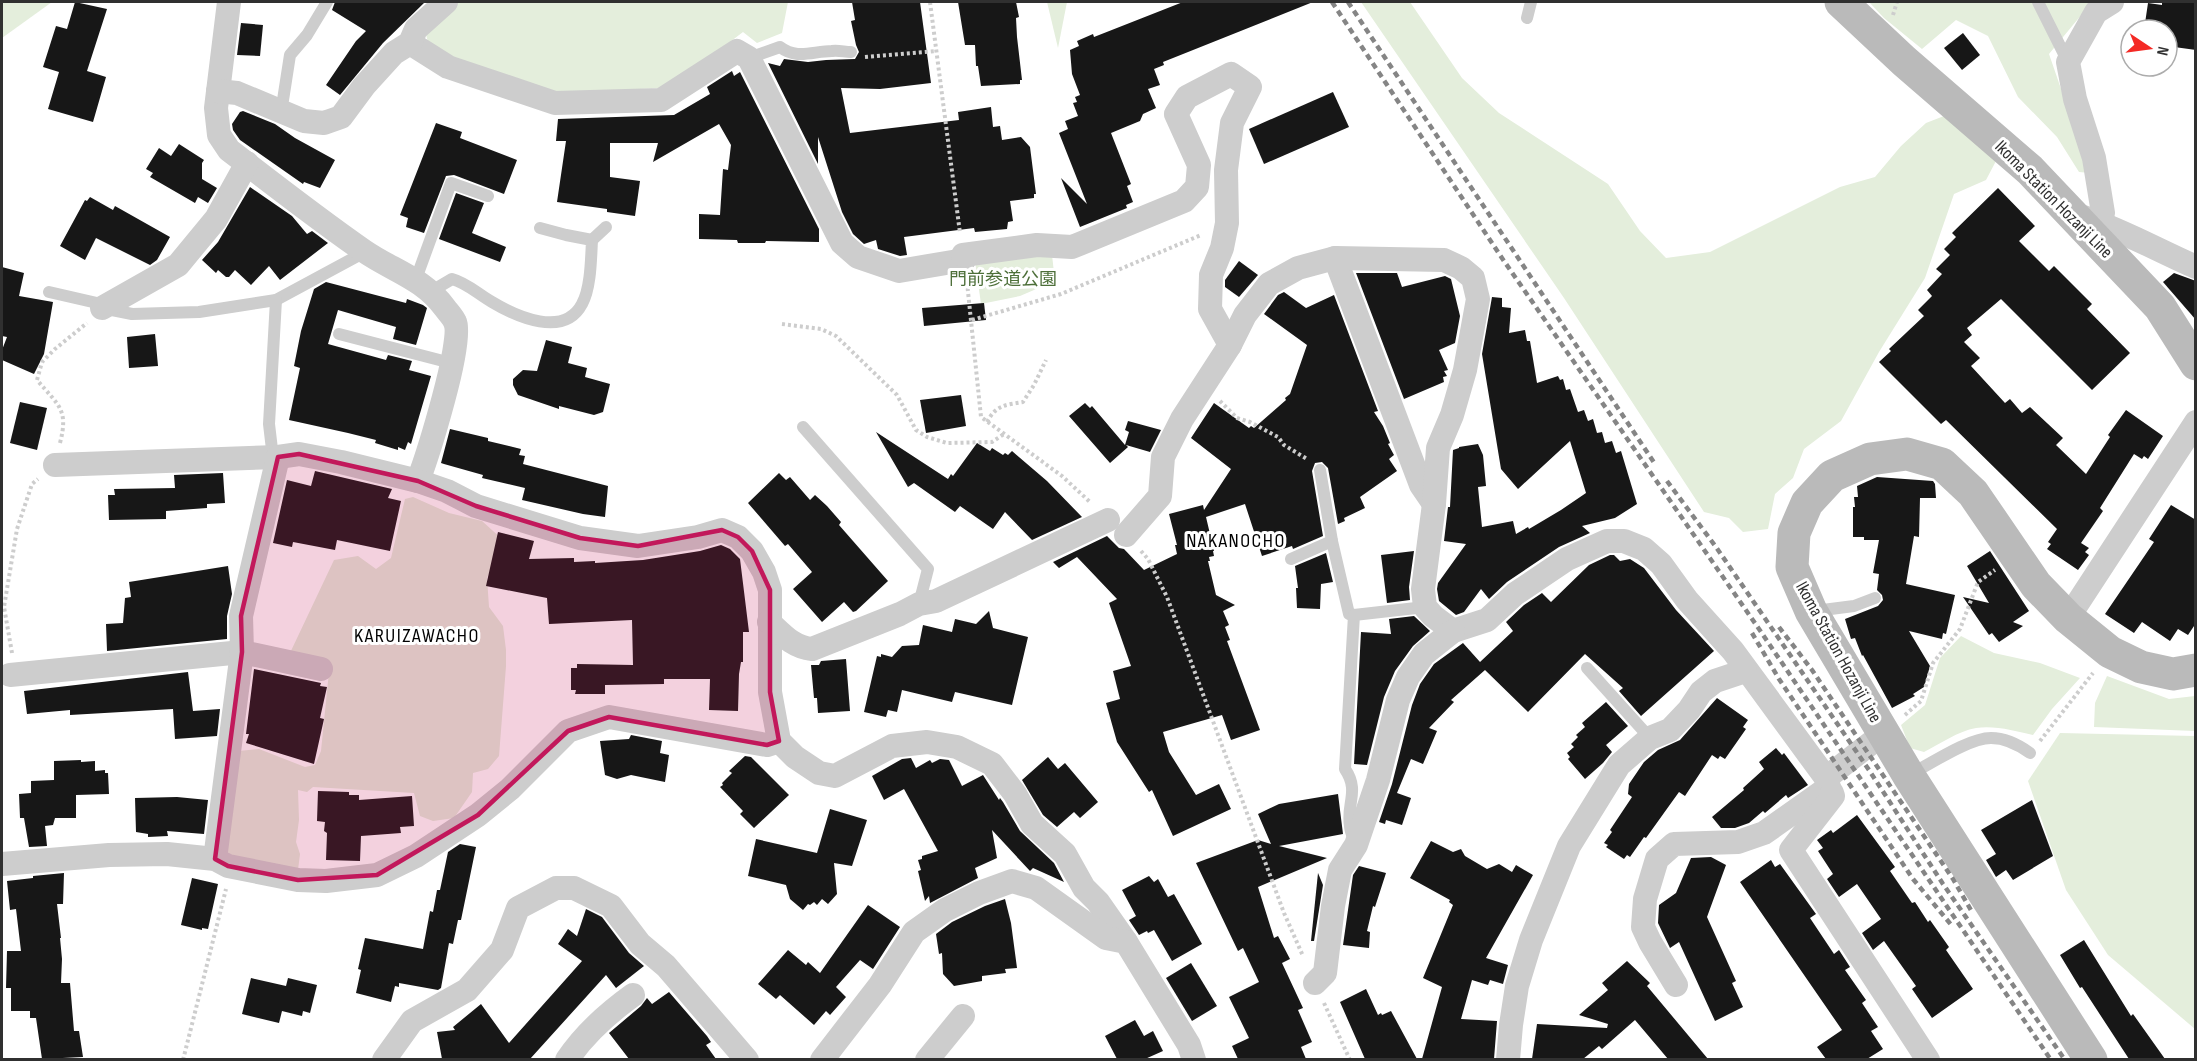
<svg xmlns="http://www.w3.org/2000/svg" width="2197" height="1061" font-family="'Sofia Sans Condensed','Noto Sans JP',sans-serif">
<rect width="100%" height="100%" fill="#fff"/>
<g fill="#e4eedc">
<path d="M2 2H52L2 38Z"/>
<path d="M454 2H788L782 33 757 43 743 32 692 71 662 88 548 93 437 53 428 42 426 35Z"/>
<path d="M1047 2H1067L1058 48Z"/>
<path d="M1361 2H1410L1462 78 1499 113 1608 184 1640 231 1666 258 1710 252 1840 187 1875 177 1901 146 1926 123 1944 116 1996 161 1986 180 1954 194 1925 278 1879 352 1841 421 1804 449 1793 478 1775 494 1768 529 1743 532 1729 518 1704 512 1564 298Z"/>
<path d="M1869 2H2092L2049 54 2090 173 2079 172 2057 137 2018 97 1988 36 1956 20 1922 49 1884 18Z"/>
<path d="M1052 255 1055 281 1020 296 981 304 975 261Z"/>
<path d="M413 497 449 513 482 521 503 540 487 578 489 607 503 626 506 650V666L499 756 488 769 473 773 472 792 454 818 433 821 420 816 414 793 313 787 307 792 298 790 299 820 296 842 300 854 298 870 232 857 226 850 239 751 259 749 305 767 315 765 321 751 330 662 290 653 334 560 358 556 376 569 391 558 405 499Z"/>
<path d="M1961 636 1994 653 2040 663 2080 678 2052 709 2033 735C2016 731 1994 725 1976 728 1958 731 1940 744 1924 752L1910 748 1901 725 1925 705 1940 658Z"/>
<path d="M2107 676 2169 699 2195 696V731L2094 727 2095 703Z"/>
<path d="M2060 733 2195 736V1029L2108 955 2066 890 2028 781Z"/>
</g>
<g fill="#171717">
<path d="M75 2 107 9 87 71 106 77 93 122 48 109 59 72 43 67 56 26 67 29Z"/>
<path d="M335 2H425L383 43 340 95 326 85 356 41 366 31 332 10Z"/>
<path d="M852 2H920L931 83 880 89 841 88 850 133 959 120 958 112 991 107 993 127 1000 126 1002 140 1021 137 1030 147 1036 194H1034V198L1010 201 1013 221 1008 222 1007 229 975 232 974 228 904 237 907 255 900 256 878 249 876 240 864 244 853 234 842 212 818 137V164L768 63 780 66 784 59 808 62 826 60 855 59 859 52 856 45 851 21 855 20Z"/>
<path d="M958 2H1016L1019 17 1016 18 1017 37 1022 80H1020V84L981 86 978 66H976L975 45H965Z"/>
<path d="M1183 2H1313L1163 62 1164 65 1154 69 1160 85 1148 89 1156 108 1143 114 1140 121 1111 133 1131 184 1127 186 1133 202 1126 205 1127 208 1080 227 1061 178 1087 204 1059 133 1068 129 1065 121 1078 116 1073 103 1077 102 1075 97 1080 95 1072 74 1070 50 1079 46 1077 41 1093 34 1094 37Z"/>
<path d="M2162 2H2196V50L2167 46V30H2144L2148 3 2162 5Z"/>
<path d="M241 23 263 25 260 56 237 55Z"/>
<path d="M1963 33 1980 55 1962 70 1944 48Z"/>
<path d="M732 71 734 76 740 72 819 229V242L766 241 765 243H738L737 240 699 239V214L720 215 723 169 728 170 731 145 719 124 653 162 658 143H610V177L640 181 635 216 607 212V209L557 202 566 141H556L558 119 674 115 710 94 707 87Z"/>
<path d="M1333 92 1349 127 1264 164 1249 129Z"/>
<path d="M243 111 275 124 295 138 335 160 320 188 304 182 303 184 240 140 233 130 232 124 240 112Z"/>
<path d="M436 123 462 132 460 138 517 160 504 194 454 175 446 176 424 233 406 227 408 218 400 215Z"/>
<path d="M179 144 204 160 202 163V179L217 188 208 203 198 197 195 203 150 177 153 173 146 169 159 148 171 156Z"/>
<path d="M250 187 292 216 307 234 312 231 328 243 280 280 269 266 251 285 235 270 229 277H226L218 270 216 273 202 260 218 242Z"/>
<path d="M1998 188 2035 226 2019 241 2049 271 2054 266 2092 304 2087 309 2130 353 2092 390 2001 299 1967 328 1972 335 1964 342 1980 358 1971 366 2005 403 2010 399 2022 413 2030 407 2063 438 2056 445 2086 474 2110 437 2108 435 2126 410 2163 436 2148 459 2144 456 2142 459 2134 454 2100 508 2103 511 2081 543 2089 548 2085 552 2089 555 2078 570 2047 549 2051 544 2048 542 2057 529 1946 420 1941 424 1879 362 1891 351 1889 349 1924 316 1918 310 1932 296 1927 290 1942 274 1936 269 1950 255 1944 249 1956 237 1952 233Z"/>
<path d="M456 193 484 203 472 233 506 247 500 262 439 239Z"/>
<path d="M90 197 113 210 115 206 170 237 157 260 150 265 96 238 85 260 60 246 85 200 87 201Z"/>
<path d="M1239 261 1258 275 1239 297 1225 287V280Z"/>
<path d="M2 267 24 273 19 296 53 302 44 354 34 374 2 360V350L7 337 2 336Z"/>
<path d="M1356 273H1397L1402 287 1445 276 1451 279 1460 316 1455 343 1439 350 1448 370 1444 371 1447 376 1443 377 1444 382 1404 399Z"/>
<path d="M2174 273 2196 281V320L2163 282Z"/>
<path d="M326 282 406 303 407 299 423 305 427 308 416 345 393 339 396 327 338 310 328 344 386 360 388 355 412 361 409 370 431 376 411 444 408 442 405 450 398 447V450L375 443 376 440 348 433 289 420 300 368 294 366 301 331 314 289Z"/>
<path d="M1284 292 1306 308 1334 295 1378 411 1374 412 1383 426 1390 443 1388 444 1394 455 1389 459 1397 471 1360 497 1365 508 1344 518 1345 521 1338 524 1328 468 1322 462 1315 463 1312 471 1323 536 1293 549 1292 546 1262 556 1245 504 1206 517 1214 551H1213L1214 556 1209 557 1210 561H1208L1216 595 1235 605 1223 611 1229 625 1225 627 1230 640 1227 641 1260 730 1231 740 1222 715 1163 732 1169 752 1196 795 1219 784 1231 809 1173 836 1152 790 1149 792 1117 742 1106 703 1120 699 1113 671 1131 666 1109 603 1117 599 1077 557 1059 568 1053 562 1107 536 1119 548 1124 549 1144 570 1177 554 1175 545H1177L1169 514 1203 505 1204 510 1231 469 1191 438 1214 403 1249 428 1251 426 1254 428 1286 400 1285 398 1290 394 1307 345 1264 314 1278 295Z"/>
<path d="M1492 297 1502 298V307L1511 308 1509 333 1525 330 1527 341H1530L1537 383 1558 376 1560 380 1563 379 1566 390 1570 389 1578 412 1584 410 1588 421 1593 419 1597 433 1602 432 1605 443 1612 441 1616 453 1621 451 1637 504 1615 518 1582 526 1590 533 1559 547 1507 582 1489 599 1481 589 1464 612 1456 615 1439 601 1437 589 1438 583 1466 544 1444 541 1448 507H1450L1453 450 1459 448V447L1478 444 1483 455 1486 486 1478 487 1482 527 1513 521 1516 534 1528 527 1529 529 1561 510 1586 493 1570 441 1518 489 1501 469 1482 354Z"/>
<path d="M984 303 986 320 924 326 922 308Z"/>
<path d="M155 334 158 366 129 368 127 337Z"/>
<path d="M546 340 572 347 568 363 587 368 585 377 610 384 603 412 594 415 559 406V409L518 395 513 385V379L523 370 537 371Z"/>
<path d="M961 395 966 426 926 433 920 400Z"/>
<path d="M20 402 47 408 37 450 10 443Z"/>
<path d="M1085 403 1090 408 1092 406 1125 445 1129 432 1125 430 1128 421 1161 430 1150 452 1126 445 1128 447 1110 463 1069 416Z"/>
<path d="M450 429 488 438V441L521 449 519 455 525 456 523 464 608 486 605 517 583 514 522 500 525 488 482 478 483 475 444 464 441 463Z"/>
<path d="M876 432 948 479 951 474 953 476 977 443 990 451 992 448 1003 455 1005 453 1008 455 1012 451 1047 481 1082 517 1032 540 1005 512 993 529 960 506 955 512 914 483 908 487Z"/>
<path d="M315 471 392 489 388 498 401 501 390 551 337 540 335 550 293 542 292 547 273 543 287 480 311 486Z"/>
<path d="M223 473 225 503 207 504V508L166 511V519L109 520 108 495H115L114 489 175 488 174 475Z"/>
<path d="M779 473 786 480 790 477 810 500 815 495 827 506 841 522 839 525 888 581 856 611 853 612 844 602 822 622 793 589 812 572 788 544 785 546 748 503Z"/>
<path d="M1877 477 1933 481 1935 484 1936 498H1920L1919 537 1914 536 1906 584 1955 595 1946 634 1943 633 1942 639 1909 631 1930 666 1924 687 1913 694 1915 696 1892 708 1863 655 1862 656 1855 638 1851 639 1845 619 1878 606 1883 600 1882 595 1877 590 1879 574 1873 573 1879 540H1864V537H1853V507H1855L1854 497H1858L1857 486Z"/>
<path d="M2171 505 2196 520V623L2188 635 2178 629 2170 641 2142 622 2134 633 2105 614 2154 542 2149 539Z"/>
<path d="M498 532 534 541 529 559 574 558V562L595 561V563L643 560 700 551 721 545 730 549 740 559 749 632H743V662H741L739 674 738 711 709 710 710 679H664V684L605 685V694H575L576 690H571V668H577V664L633 665 632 620 549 624 547 598 486 586Z"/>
<path d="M1414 551 1409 587 1410 600 1387 603 1381 555Z"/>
<path d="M1990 551 2029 611 2013 622 2023 626 1999 642 1992 633 1989 635 1963 597 1989 603 1967 566Z"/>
<path d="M1326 553 1333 582 1321 584 1320 609 1297 608 1296 588H1298L1295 566Z"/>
<path d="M1610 555H1614L1620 561 1630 559 1644 568 1676 610 1714 651 1641 716 1619 691 1623 688 1585 654 1528 712 1485 670 1451 700 1454 702 1429 728 1437 731 1423 764 1411 759 1397 793 1411 798 1402 825 1386 820 1385 824 1379 822 1392 784 1412 705 1420 684 1434 664 1463 643 1480 662 1513 631 1506 622 1524 605 1542 593 1551 602 1589 565Z"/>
<path d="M228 566 232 594 227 616V639L107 651 106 624 123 623 125 598 131 597 129 582Z"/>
<path d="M989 611 993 628 1028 637 1012 705 955 692 952 702 902 690 897 712 888 710 886 717 864 712 877 656 881 657V654L892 657 902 646 919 645 923 625 952 632 955 619 976 624Z"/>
<path d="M1414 616 1430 631 1413 646 1395 671 1384 697 1367 765 1354 764 1361 632 1391 634 1389 619Z"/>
<path d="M846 659 850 711 818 713 817 698H814L811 665H819L821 661Z"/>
<path d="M254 669 321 683 320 686 327 687 320 718 324 719 314 764 246 743 249 734H246Z"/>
<path d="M188 672 193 711 220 709 217 736 175 739 173 709 70 715V710L27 714 24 691Z"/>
<path d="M1717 698 1748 720 1743 727 1746 729 1725 759 1720 756 1718 759 1712 755 1685 796 1679 792 1646 838 1644 837 1630 857 1627 855 1624 859 1606 847 1608 845 1604 843 1612 832 1610 830 1632 797 1628 794 1629 784 1644 762 1658 750 1680 740Z"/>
<path d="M1606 702 1628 726 1606 745 1612 752 1603 763 1585 779 1568 759 1570 757 1567 753 1574 747 1571 744 1578 737 1576 735 1585 727 1582 723Z"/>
<path d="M631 735 662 741 660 753 669 755 665 782 631 775 617 779 605 775 600 741 629 739Z"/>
<path d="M1776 748 1782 755 1784 753 1808 785 1788 798 1786 795 1765 813 1763 811 1749 823 1735 828H1721L1712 817 1744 790 1743 788 1764 769 1759 762Z"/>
<path d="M745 756 751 757 789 795 754 828 740 814 743 811 720 787 723 785 722 783 732 773 729 771Z"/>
<path d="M1048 757 1058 769 1065 763 1098 802 1080 818 1074 812 1057 827 1043 815 1022 780Z"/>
<path d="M911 758 916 768 930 760 932 763 940 759 949 760 962 786 983 775 999 800 1000 798 1003 802 1020 831 1054 863 1064 882 1033 868 1030 871 992 830 997 858 975 868 978 878 930 903 929 896 925 901 918 871 921 870 918 860 922 859V856L938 851 904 789 884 800 872 776 902 759Z"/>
<path d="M81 760V762L95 761V771L105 770V773H108L109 794 76 795V818H55L53 825 45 826 47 846 29 847 24 818H20L19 794 31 793V781L54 780V761Z"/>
<path d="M318 791 349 792V795H359V800L412 796 414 826 400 827 401 833 361 836 360 861 326 860 327 833 324 831 325 822 317 821Z"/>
<path d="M1338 794 1343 834 1279 846 1327 858 1258 887 1274 938 1278 936 1290 959 1282 963 1303 1008 1298 1010 1312 1042 1301 1047 1306 1059H1238L1232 1046 1249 1038 1229 997 1259 982 1243 948 1238 951 1196 863 1258 840 1271 844 1258 814 1279 804Z"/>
<path d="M177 797 208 800 204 834 167 831 168 836 148 837V834L136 832 135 798Z"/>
<path d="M2032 800 2053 856 2013 880 2006 870 1996 877 1986 860 1996 854 1981 830Z"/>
<path d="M830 809 867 820 852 866 834 863 837 894 828 904 822 899 817 905 814 902 810 905 808 904 803 910 790 899 786 885 748 876 756 839 817 853Z"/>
<path d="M1857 815 1895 867 1890 871 1912 903 1915 902 1928 922 1930 920 1949 947 1946 950 1973 989 1932 1018 1912 989 1916 986 1884 941 1873 950 1862 933 1881 919 1857 884 1839 897 1827 879 1833 874 1818 851 1823 848 1817 840 1831 830 1833 833Z"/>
<path d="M1431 841 1453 852 1461 849 1465 856 1487 869 1499 864 1512 872 1516 865 1533 875 1486 958 1508 965 1503 984 1490 980 1488 985 1472 980 1461 1019 1497 1021 1494 1059H1422L1442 987 1423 978 1453 905 1449 902 1450 900 1410 878Z"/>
<path d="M460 844 476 847 461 920H458L453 944 449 943 441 988 438 990 399 983V987L395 986 391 1002 356 993 361 970 358 969 365 938 423 949 430 911 433 912 437 890H440L448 852Z"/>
<path d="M1711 857 1726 865 1707 917 1736 981 1732 983 1743 1007 1715 1021 1679 942 1670 948 1658 923 1659 905 1676 893 1691 858Z"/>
<path d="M1771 860 1775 867 1780 864 1816 914 1810 918 1834 954 1839 950 1850 967 1845 970 1866 1000 1862 1003 1878 1027 1871 1031 1883 1049 1867 1059H1826L1817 1047 1842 1030 1740 882Z"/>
<path d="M1359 866 1386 873 1375 907 1373 906 1367 931 1370 932 1369 948 1343 945 1353 875Z"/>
<path d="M64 873 63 904H57L61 938H60L62 959 61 983H70L74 1031H79L83 1057 42 1059 36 1018H30V1011H11V988H6L7 951H21L16 909 10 910 7 881 33 878V876Z"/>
<path d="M1318 873 1323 885 1314 941H1311Z"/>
<path d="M1149 876 1154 882 1158 879 1168 897 1174 894 1202 944 1172 961 1154 930 1148 933 1147 931 1139 935 1129 920 1136 916 1122 890Z"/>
<path d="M192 878 218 884 208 929 202 928V930L181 925Z"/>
<path d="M1005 899 1011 923 1017 968 1005 969 1006 973 982 976V981L954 986 943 974 942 953 939 954 936 934 952 922 985 906Z"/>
<path d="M868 905 900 927 873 969 860 960 836 987 846 997 830 1015 826 1011 814 1025 780 995 776 999 758 984 788 950 806 965 808 962 820 973Z"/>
<path d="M586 909 602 917 629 953 644 966 616 988 606 975 530 1059H442L437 1032 455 1030 453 1027 481 1004 509 1043 582 961 558 944 568 929 577 936Z"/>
<path d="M2084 940 2131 1016 2133 1014 2165 1059H2129L2082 987 2080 988 2060 955Z"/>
<path d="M1627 961 1650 983 1647 986 1708 1059H1668L1635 1020 1602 1049 1599 1046 1583 1059H1532L1537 1024 1607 1028 1608 1024 1579 1015 1608 990 1602 983Z"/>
<path d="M1191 963 1217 1006 1192 1021 1166 978Z"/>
<path d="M251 978 286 986 288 978 317 985 310 1013 303 1011 302 1016 282 1011 279 1023 242 1014Z"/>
<path d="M1366 989 1378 1015 1381 1013 1382 1015 1391 1011 1417 1059H1365L1340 1002Z"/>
<path d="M669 992 707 1036 711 1042 706 1045 716 1059H629L609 1033 641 1006 647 998 652 1004Z"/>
<path d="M1135 1020 1144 1036 1153 1031 1163 1051 1145 1059H1117L1105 1036Z"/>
</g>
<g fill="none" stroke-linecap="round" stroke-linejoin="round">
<g stroke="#cdcdcd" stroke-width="4" stroke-dasharray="3 3" stroke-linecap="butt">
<path d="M930 2 960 233"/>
<path d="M1893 15 1897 2"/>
<path d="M865 57 936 51"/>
<path d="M967 282 981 417 1062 476 1090 502"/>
<path d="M972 320 1061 294 1201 235"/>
<path d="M782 324 821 329 836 336 897 395 916 430 927 437 947 443 992 442 1004 434"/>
<path d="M1220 401 1237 418 1250 422 1278 437 1284 445 1307 459"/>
<path d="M987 422C996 405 1005 405 1023 402L1034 385 1046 360"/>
<path d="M60 443C69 409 58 405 37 380L42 362 55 349 87 323"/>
<path d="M1141 551 1148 559 1167 597 1284 913 1303 956"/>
<path d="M12 653 4 607 17 529 32 484 38 479"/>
<path d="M1905 715 1921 701 1933 663 1960 629 1978 582 1995 570"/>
<path d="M2040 741 2093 673"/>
<path d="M1324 1003 1350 1060"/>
<path d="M183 1060 226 889"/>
</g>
<g stroke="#cdcdcd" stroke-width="12">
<path d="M2038 2 2068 62"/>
<path d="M1527 18 1531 2"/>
<path d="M749 58 780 47C797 60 813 51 832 51 838 50 845 52 851 52"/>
<path d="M277 110 283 100 290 55 307 35 327 2"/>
<path d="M592 240 606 227"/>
<path d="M416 279 451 183 488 196"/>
<path d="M49 292 97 303 102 308 132 314 199 312 276 300 365 252"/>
<path d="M430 292 452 279C467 283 478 294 492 302 517 317 564 338 582 304 591 288 591 258 592 240L566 235 540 228"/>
<path d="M339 334 451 363"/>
<path d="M803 427 928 569 919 604"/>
<path d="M273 458 269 424 276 300"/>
<path d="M1320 470 1332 541 1349 614 1354 615"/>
<path d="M1291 559 1332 541"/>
<path d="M1815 611 1854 606 1875 598"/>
<path d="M1587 668 1650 738"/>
<path d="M1911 774C1932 763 1969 738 1991 738 2005 738 2019 745 2030 753"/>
<path d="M1354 841C1353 836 1350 831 1350 826 1346 804 1360 791 1345 769L1354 615 1425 607"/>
</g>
<g stroke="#cdcdcd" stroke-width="24">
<path d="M229 2 216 108 219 135 229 150C273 184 318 219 364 251 393 271 423 278 445 308 448 312 453 317 455 322 464 341 427 457 418 481"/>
<path d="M410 43 448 67 555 103 661 100 737 51 749 58 842 243 858 257 899 271 964 260"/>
<path d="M218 91 237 93 304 121 324 123 341 117 364 86 394 53 410 43 416 29 446 2"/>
<path d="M2083 217C2122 230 2157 250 2196 267"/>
<path d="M2097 222 2103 213 2094 158 2075 99 2068 62 2096 12 2112 2"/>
<path d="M963 255 1037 245 1072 247 1184 201 1197 187 1199 165 1176 114 1187 97 1231 74 1250 87 1232 123 1226 170 1227 223 1222 248 1211 275 1210 309 1230 345"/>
<path d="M1335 258 1421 485 1434 504"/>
<path d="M102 308 178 265 216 219 247 163"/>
<path d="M55 465 278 457 299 454 341 462 418 481 447 491 476 506 580 538 638 546 698 537 722 530 738 537 752 551 764 572 770 590V692L779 741 795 757 819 773 835 776 892 746 927 742 957 747 992 764 1015 794 1032 824 1065 854 1084 888 1098 902 1126 942"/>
<path d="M1126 535 1160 496 1163 457 1182 419 1230 345 1245 315 1269 284 1298 268 1335 258 1444 260 1461 268 1473 278 1478 299 1465 370 1452 415 1438 448 1434 504 1423 589 1425 607 1433 616 1453 631 1487 620 1515 594 1567 559 1607 541H1624L1644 549 1661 564 1687 600 1733 651 1826 778 1829 787 1764 833 1738 842 1674 844 1657 859 1645 899 1643 927 1650 942 1676 985"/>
<path d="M2068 618 2196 422"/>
<path d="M769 622C783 635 793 647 812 649L900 614 919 604 936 601 1108 520"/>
<path d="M10 675 242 652 321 669"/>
<path d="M1826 778 1884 733"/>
<path d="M1832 793 1833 796 1791 850 1928 1060"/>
<path d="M215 859 242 652 241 616 278 457"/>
<path d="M2 864 109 855 167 854 215 859 228 866 298 880 326 881 377 875 416 856 478 815 510 789 568 731 609 717 767 745 779 741"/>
<path d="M1315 983 1325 973 1333 906 1340 870 1356 845 1378 780 1398 700 1408 677 1424 654 1453 631"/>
<path d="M384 1060 412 1021 467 990 502 950 518 908 556 888H574L611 906 640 944 666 966 747 1060"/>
<path d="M567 1060C585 1033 608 1013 633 995"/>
<path d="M822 1060 880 985 914 932 945 910 979 893 1012 881 1036 888 1106 938 1126 942 1189 1045 1194 1060"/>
<path d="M927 1060 963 1016"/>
<path d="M1508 1060 1511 1025 1517 986 1531 940 1569 846 1619 765 1650 738 1670 730 1689 710 1701 692 1715 681 1745 671"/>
</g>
<g stroke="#bababa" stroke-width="33">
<path d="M1841 2 1904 61 2030 170 2160 307 2196 364"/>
<path d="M2091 1060 1909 776 1811 611 1792 567 1794 533 1807 503 1832 476 1870 459 1907 454 1942 464 1973 493 2036 585 2068 618 2110 652 2141 667 2173 674 2196 670"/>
</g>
<g stroke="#858585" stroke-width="4.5" stroke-dasharray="6 4.5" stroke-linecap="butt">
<path d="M1332 2 1504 261 1759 629 2051 1060"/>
<path d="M1348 2 1655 464"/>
<path d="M1667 481 1716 547 1869 770 1943 884 2065 1060"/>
<path d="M1779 627 1812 670 1953 879 1972 912"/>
<path d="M1752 633 1779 679 1913 879 1953 927"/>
</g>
</g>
<path fill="#c2185b" fill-opacity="0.2" stroke="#c2185b" stroke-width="4.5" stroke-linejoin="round" d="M299 454 418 481 476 506 580 538 638 546 722 530 738 537 752 551 770 590V692L779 741 767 745 609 717 568 731 478 815 377 875 298 880 228 866 215 859 242 652 241 616 278 457Z"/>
<g text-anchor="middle" stroke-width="6" stroke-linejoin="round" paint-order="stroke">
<g font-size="18" fill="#303030" stroke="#fff">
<text transform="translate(2054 199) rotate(45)" y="6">Ikoma Station Hozanji Line</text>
<text transform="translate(1839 652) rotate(61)" y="6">Ikoma Station Hozanji Line</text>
</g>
<g font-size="18" fill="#4d6f39" stroke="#fff">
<text x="1003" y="285">門前参道公園</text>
</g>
<g font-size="20" letter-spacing="1.5" fill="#000" stroke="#fff">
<text x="1236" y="547">NAKANOCHO</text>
<text x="417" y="642">KARUIZAWACHO</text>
</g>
</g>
<rect width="2197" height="1061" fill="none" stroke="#303030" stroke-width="6"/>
<g transform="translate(2149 48) rotate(103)"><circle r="28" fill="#ffffff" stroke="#acacac" stroke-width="1.5"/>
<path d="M0-4.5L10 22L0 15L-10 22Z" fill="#f42a25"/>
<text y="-9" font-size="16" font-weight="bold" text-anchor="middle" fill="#303030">N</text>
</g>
</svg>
